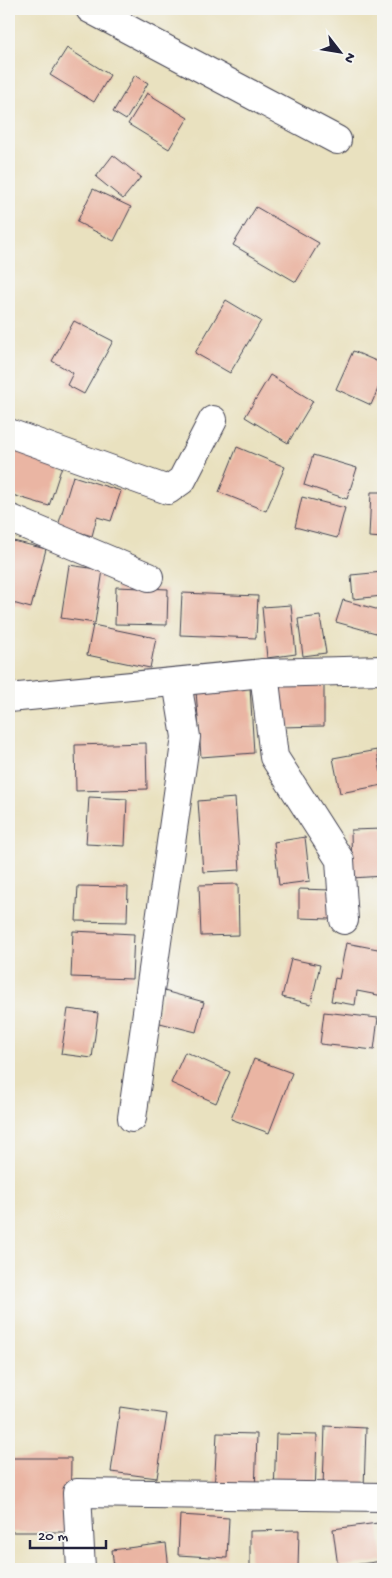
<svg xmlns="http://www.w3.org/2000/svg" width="392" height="1578" font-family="'Gochi Hand',sans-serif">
<rect width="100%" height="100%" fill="#f6f6f2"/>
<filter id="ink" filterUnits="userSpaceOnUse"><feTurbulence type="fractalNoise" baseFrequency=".02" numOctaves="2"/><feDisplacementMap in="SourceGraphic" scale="10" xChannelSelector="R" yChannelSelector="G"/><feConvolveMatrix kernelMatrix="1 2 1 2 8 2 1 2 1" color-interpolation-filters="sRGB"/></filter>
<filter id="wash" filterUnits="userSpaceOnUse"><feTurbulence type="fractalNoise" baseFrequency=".0096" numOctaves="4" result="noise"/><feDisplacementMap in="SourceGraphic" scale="20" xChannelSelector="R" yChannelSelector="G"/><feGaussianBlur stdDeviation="1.12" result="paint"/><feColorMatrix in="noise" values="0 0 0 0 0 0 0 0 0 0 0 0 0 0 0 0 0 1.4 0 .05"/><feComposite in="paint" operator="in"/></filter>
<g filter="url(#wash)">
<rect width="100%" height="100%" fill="#e9e1bf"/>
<g id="blocks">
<g fill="#eab5a3">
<path d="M67 48 110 75 94 102 50 75Z"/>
<path d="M135 75 148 83 126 120 113 112Z"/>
<path d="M147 93 188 118 169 149 128 124Z"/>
<path d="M113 155 141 177 123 199 96 177Z"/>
<path d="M93 189 131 207 114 241 77 222Z"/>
<path d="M256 207 319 243 296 282 233 245Z"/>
<path d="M226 300 261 321 230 373 195 353Z"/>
<path d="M74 321 113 341 84 394 67 385 73 373 52 361Z"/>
<path d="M353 351 383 364V377L371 405 336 389Z"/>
<path d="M270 375 313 401 288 443 245 417Z"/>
<path d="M9 447 63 463 49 506 9 494Z"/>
<path d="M237 447 285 467 266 511 219 492Z"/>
<path d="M313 455 357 468 347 499 304 485Z"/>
<path d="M73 476 121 491 111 521 97 517 92 536 58 526Z"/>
<path d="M371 492H383V538L369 537Z"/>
<path d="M302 497 345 508 337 538 295 527Z"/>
<path d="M9 540 46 549 31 608 9 602Z"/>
<path d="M69 565 103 570 95 623 61 618Z"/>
<path d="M383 572V596L353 599 351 575Z"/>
<path d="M116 587 168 589 167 625 115 624Z"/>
<path d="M182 593 258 596 256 638 180 635Z"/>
<path d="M343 600 383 611V635L336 622Z"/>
<path d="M291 605 296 654 267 658 262 607Z"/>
<path d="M320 616 326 653 303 656 298 619Z"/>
<path d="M93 625 156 638 150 668 87 655Z"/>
<path d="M324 677V726L281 727 280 678Z"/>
<path d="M250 687 254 753 201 757 196 691Z"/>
<path d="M146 743 147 789 76 791 75 745Z"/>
<path d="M377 750 383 785 340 793 333 758Z"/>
<path d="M89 797 127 799 125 846 86 844Z"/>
<path d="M235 798 240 870 203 872 198 801Z"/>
<path d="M383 829V876L352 878 351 830Z"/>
<path d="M305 837 310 881 279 885 274 842Z"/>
<path d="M238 884 239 935 201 936 199 885Z"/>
<path d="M78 886 128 887 127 922 76 921Z"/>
<path d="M299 889 331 890 330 919 299 918Z"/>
<path d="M73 931 134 934 132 979 71 977Z"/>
<path d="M346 943 383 950V996L357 991 355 1005 331 1001 335 978 339 979Z"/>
<path d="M291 959 320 965 311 1004 282 997Z"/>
<path d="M164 991 204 1002 196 1032 156 1022Z"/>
<path d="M68 1009 98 1013 92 1058 61 1054Z"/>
<path d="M324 1012 378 1018 374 1050 320 1044Z"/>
<path d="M185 1052 230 1072 216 1103 171 1083Z"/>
<path d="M254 1059 292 1073 269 1133 231 1119Z"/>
<path d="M120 1407 167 1414 157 1478 111 1472Z"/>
<path d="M325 1426 366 1428 364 1488 323 1487Z"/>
<path d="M217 1433 257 1434 255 1494 214 1493Z"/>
<path d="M276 1434 317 1435 315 1496 274 1495Z"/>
<path d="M9 1458H71L70 1532H9Z"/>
<path d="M180 1515 229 1518 227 1558 178 1555Z"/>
<path d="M378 1523 383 1561 338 1567 333 1529Z"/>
<path d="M299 1530 298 1568H250V1531Z"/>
<path d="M166 1543 169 1569H114L112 1550Z"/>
</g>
</g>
</g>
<g filter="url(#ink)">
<use href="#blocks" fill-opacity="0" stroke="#403f4f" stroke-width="1"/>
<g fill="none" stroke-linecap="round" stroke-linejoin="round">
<defs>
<g id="minor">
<path d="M90 9 337 140"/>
<path d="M9 433 168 490 182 480 213 420"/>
<path d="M9 518 149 577"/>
<path d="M264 673 274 757 340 860 344 920"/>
<path d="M9 698 264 673 383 670"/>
<path d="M132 1118 186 737 177 682"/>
<path d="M81 1569 77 1493 383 1497"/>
</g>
</defs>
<use href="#minor" stroke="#403f4f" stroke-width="30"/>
<use href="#minor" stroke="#fff" stroke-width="28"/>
</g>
</g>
<rect width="392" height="1578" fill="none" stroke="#f6f6f2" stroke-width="30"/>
<g transform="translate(340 52) rotate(121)" stroke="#f6f6f2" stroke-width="4" paint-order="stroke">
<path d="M0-4L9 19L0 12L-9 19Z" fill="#22223b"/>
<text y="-8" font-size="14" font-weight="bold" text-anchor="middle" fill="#22223b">N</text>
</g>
<path d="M30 1540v8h76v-8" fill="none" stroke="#22223b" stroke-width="2.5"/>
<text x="38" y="1540" font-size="15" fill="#22223b" stroke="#f6f6f2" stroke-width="4" paint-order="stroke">20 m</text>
</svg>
